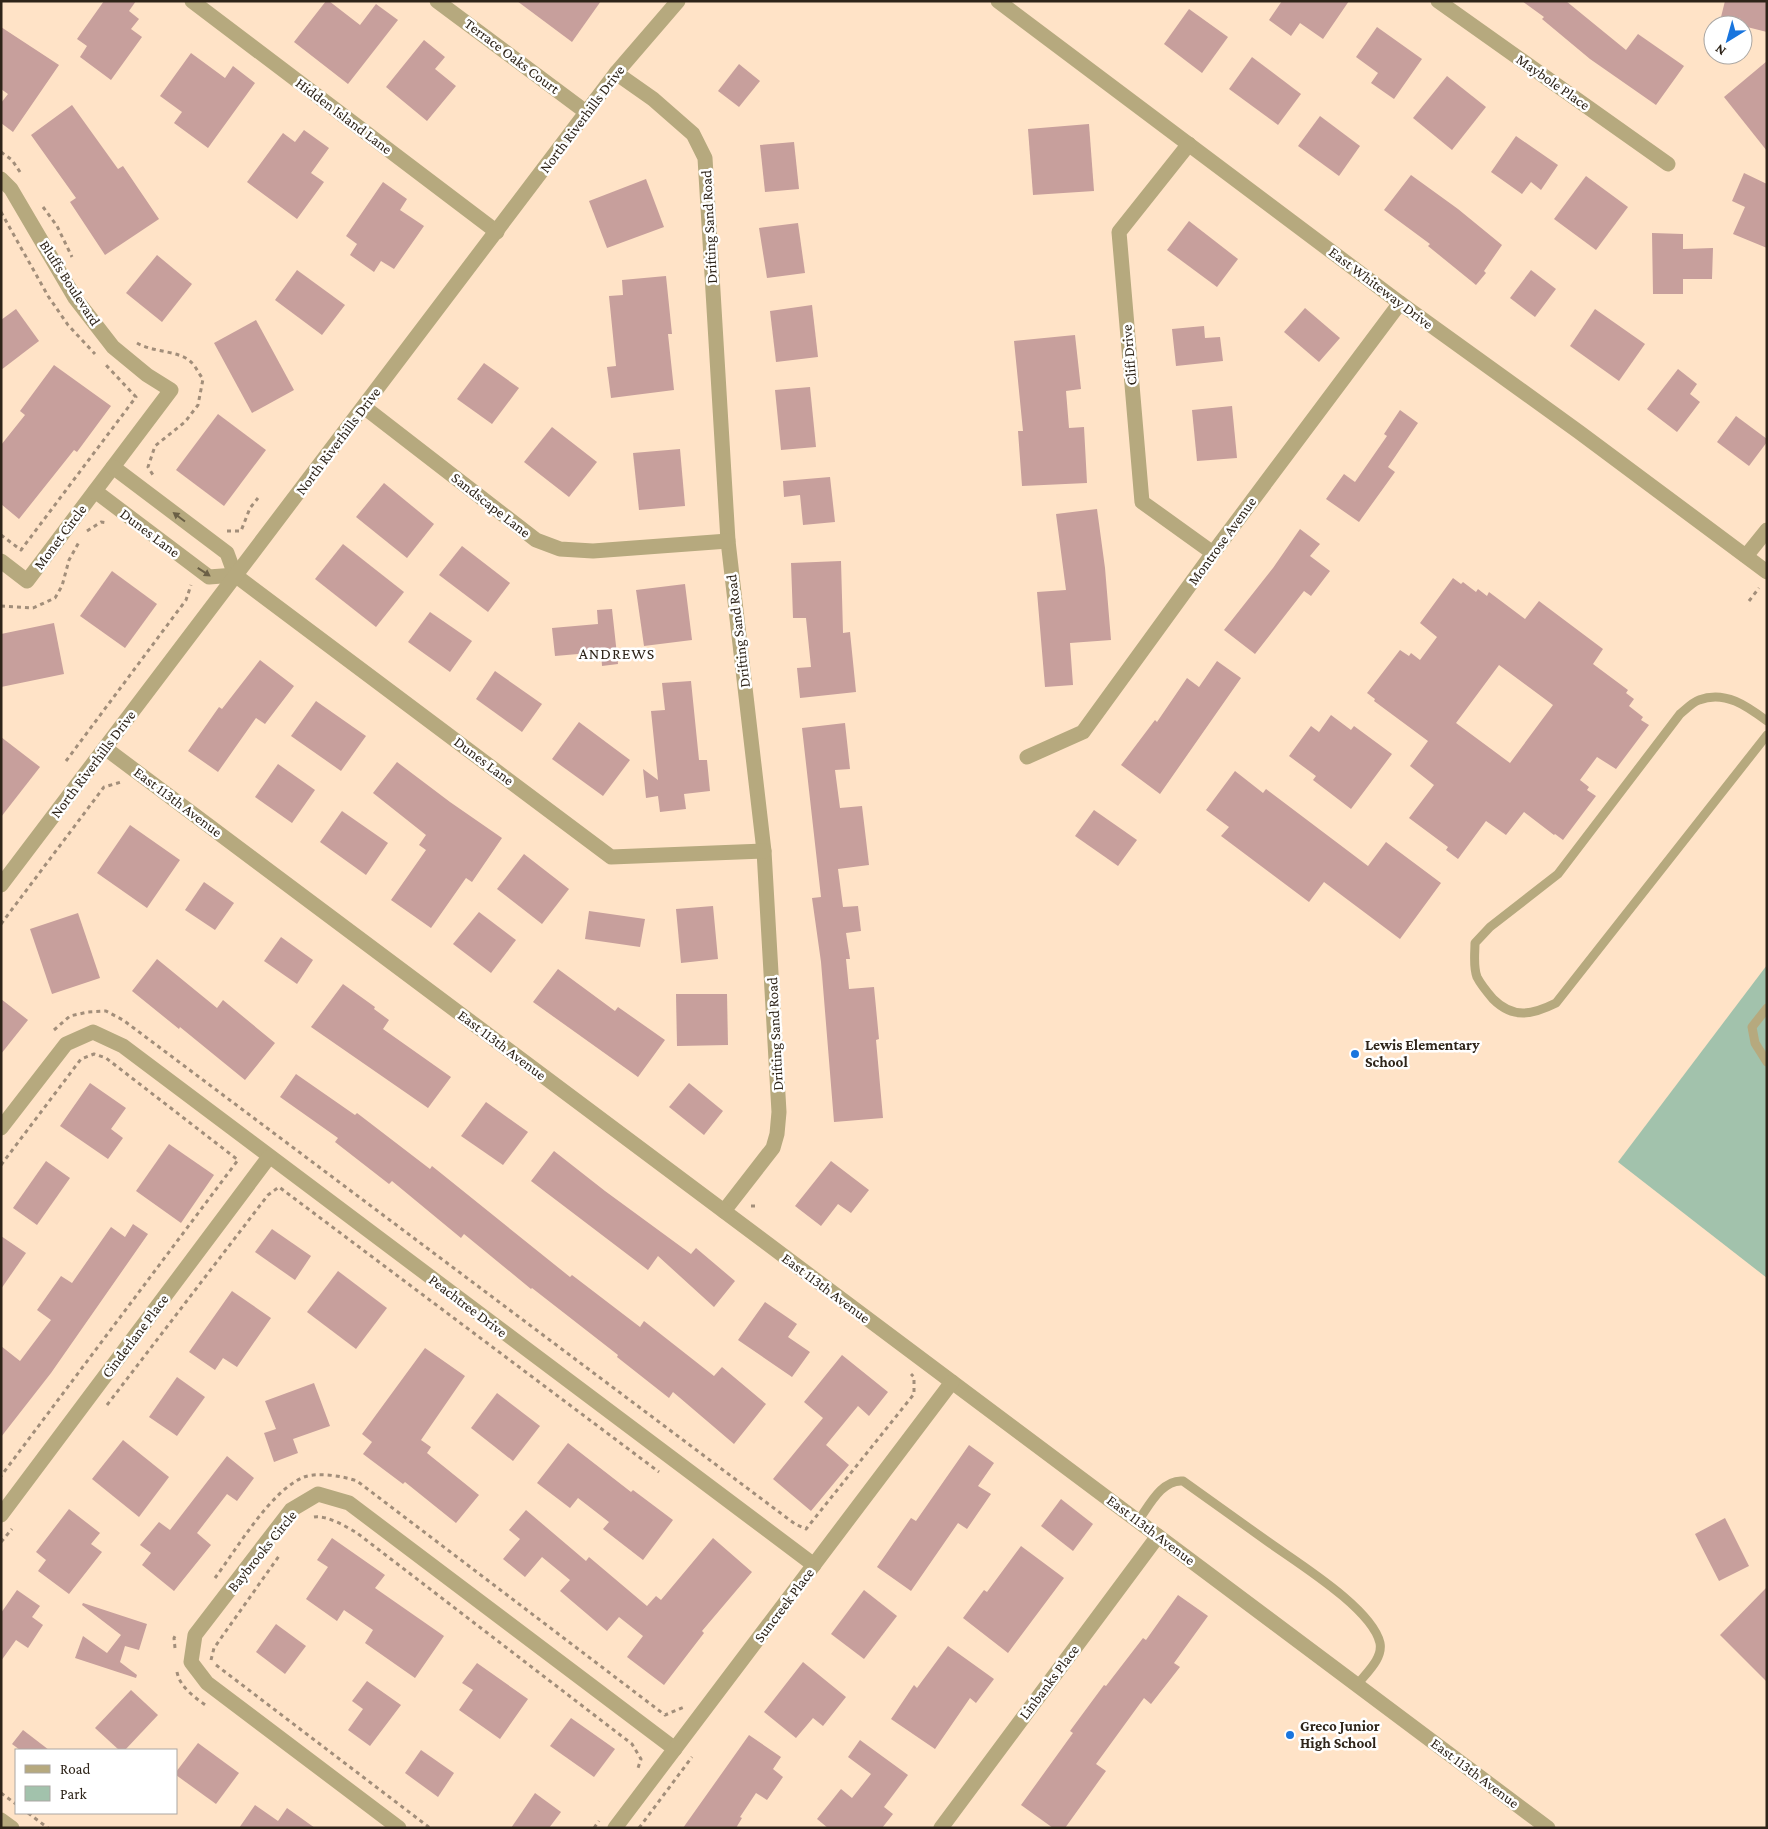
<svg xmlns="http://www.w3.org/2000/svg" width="1768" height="1829" font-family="'Crimson Pro',serif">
<rect width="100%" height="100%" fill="#ffe3c7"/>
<path fill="#a2c2ac" d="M1767 965V1278L1618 1162Z"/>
<g fill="#c79f9c" fill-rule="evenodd">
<path d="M104 1H136L129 11 139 19 131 29 142 37 111 80 80 57 87 46 77 39Z"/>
<path d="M326 1H329L360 25 376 4 398 20 348 84 294 42Z"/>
<path d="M517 1H601L572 42Z"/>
<path d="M1282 1H1349L1323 39 1300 23 1291 36 1269 20Z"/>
<path d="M1522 1H1566L1626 50 1638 34 1684 66 1656 105 1590 59 1542 19 1544 17Z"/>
<path d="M1725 1H1767V32L1743 26V25L1720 21Z"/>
<path d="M1189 9 1228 37 1202 73 1164 44Z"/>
<path d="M1 27 59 65 13 132 1 123V103L8 94 1 89Z"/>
<path d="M1377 27 1422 59 1394 99 1371 83 1378 73 1356 57Z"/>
<path d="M424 40 445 57 435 69 456 86 427 121 386 87Z"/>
<path d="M191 53 225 78 233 66 255 83 208 148 174 123 182 112 160 96Z"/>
<path d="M1252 57 1301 94 1278 125 1229 89Z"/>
<path d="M1767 61V151L1724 97Z"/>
<path d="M739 64 760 81 739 107 718 91Z"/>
<path d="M1447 76 1486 107 1452 150 1413 118Z"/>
<path d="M72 105 118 169 123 166 159 219 105 255 70 202 76 198 31 135Z"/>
<path d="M1320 116 1360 146 1339 176 1298 146Z"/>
<path d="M1089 124 1094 191 1033 195 1028 129Z"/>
<path d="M304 130 329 148 311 173 324 182 297 219 247 182 283 133 295 142Z"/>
<path d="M1516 136 1558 165 1541 190 1531 182 1522 194 1491 172Z"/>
<path d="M794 142 799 189 765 192 760 145Z"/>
<path d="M1744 173 1767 184V248L1733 234 1745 207 1732 201Z"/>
<path d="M1411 175 1458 209 1502 245 1484 271 1486 273 1476 285 1428 246 1430 244 1384 210Z"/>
<path d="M1586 176 1628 207 1596 250 1554 219Z"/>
<path d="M646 179 664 227 607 248 589 201Z"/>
<path d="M383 182 407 199 400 210 424 226 394 269 381 261 374 272 350 255 357 244 346 236Z"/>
<path d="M1189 221 1238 259 1217 287 1167 250Z"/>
<path d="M798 223 805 273 767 278 759 228Z"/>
<path d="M1652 233 1683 234V249L1713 248 1712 279H1683V294H1653Z"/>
<path d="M157 255 192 284 162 322 126 293Z"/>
<path d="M297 270 345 305 322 335 275 300Z"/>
<path d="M1531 270 1556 289 1535 317 1510 298Z"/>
<path d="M666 276 672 334H668L674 390 611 398 607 367 616 366 609 296 623 295 622 280Z"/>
<path d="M812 305 818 357 776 362 770 311Z"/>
<path d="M1305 308 1340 338 1319 362 1284 332Z"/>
<path d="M16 309 39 341 1 370V320Z"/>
<path d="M1595 309 1645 344 1619 381 1570 346Z"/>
<path d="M256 320 294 390 252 413 214 343Z"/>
<path d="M1204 326 1205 338 1220 337 1223 361 1176 366 1172 329Z"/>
<path d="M1075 335 1081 389 1066 391 1069 428 1084 427 1087 483 1022 486 1018 431H1023L1014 341Z"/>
<path d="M484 363 519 388 492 424 457 399Z"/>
<path d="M54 365 111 406 77 452 74 450 19 519 1 504V445L25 415 20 411Z"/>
<path d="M1678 369 1697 384 1690 394 1700 402 1677 432 1647 409Z"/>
<path d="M810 387 816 447 781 450 775 390Z"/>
<path d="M1232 406 1237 458 1197 461 1192 410Z"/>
<path d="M1400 410 1418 423 1388 467 1395 472 1359 522 1326 499 1344 474 1355 482 1387 436 1384 434Z"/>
<path d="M218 414 266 450 224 506 176 470Z"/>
<path d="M1736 416 1767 439V442L1749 466 1717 442Z"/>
<path d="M552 427 597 462 569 497 524 462Z"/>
<path d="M680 449 685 506 639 510 633 453Z"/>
<path d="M830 477 835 522 803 525 800 495 784 497 783 481Z"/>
<path d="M384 483 434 524 407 558 356 517Z"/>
<path d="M1097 509 1105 568 1111 640 1070 643 1073 685 1045 687 1037 592 1066 590 1056 514Z"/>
<path d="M1300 529 1320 544 1310 556 1330 571 1311 596 1304 591 1255 654 1224 630 1273 568Z"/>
<path d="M343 544 404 592 376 627 315 579Z"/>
<path d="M462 546 510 583 488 612 439 575Z"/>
<path d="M841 561 843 633 850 632 856 692 800 698 797 668 811 667 806 618H793L791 563Z"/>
<path d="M112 571 157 604 125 648 80 616Z"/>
<path d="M1453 578 1461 584 1463 582 1476 592 1478 589 1487 596 1489 592 1525 619 1539 601 1603 649 1593 664 1628 690 1626 693 1634 699 1629 706 1643 717 1641 720 1649 725 1616 769 1597 757 1580 780 1589 787 1587 790 1596 796 1563 840 1555 834 1554 835 1524 812 1506 835 1486 821 1458 859 1446 850 1448 847 1409 818 1434 785 1410 766 1428 741 1374 701 1375 699 1367 693 1400 650 1409 656 1411 653 1420 660 1437 637 1420 623ZM1499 665 1553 705 1510 763 1456 723Z"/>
<path d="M685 584 692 640 644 646 636 590Z"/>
<path d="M612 609 618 664 602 666 601 652 555 656 552 628 598 624 597 610Z"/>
<path d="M430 612 472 641 450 672 408 642Z"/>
<path d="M54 623 64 674 1 687V634Z"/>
<path d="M260 660 294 686 265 724 256 718 218 772 188 751 219 707 222 709Z"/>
<path d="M1217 661 1241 678 1160 794 1121 765 1155 720 1157 722 1187 678 1199 687Z"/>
<path d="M495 671 542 704 522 732 476 699Z"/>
<path d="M691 681 699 760H707L710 791 684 794 686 809 660 812 658 796 646 798 643 769 658 780 651 711 665 710 662 683Z"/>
<path d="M316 701 366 736 341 771 291 736Z"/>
<path d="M1331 715 1351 730 1354 726 1392 754 1351 809 1313 780 1316 776 1289 756 1311 726 1319 732Z"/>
<path d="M579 722 630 760 603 796 552 759Z"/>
<path d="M845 723 850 769 835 770 840 808 862 806 869 865 838 869 843 907 858 906 861 931 846 933 850 959H846L849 989 874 987 879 1039 876 1040 883 1118 834 1122 821 962 812 898 821 897 802 728Z"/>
<path d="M1 737 40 767 1 817Z"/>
<path d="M397 762 450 802 502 838 472 882 466 878 431 928 391 900 426 850 419 845 426 835 373 793Z"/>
<path d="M278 764 315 790 292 823 255 797Z"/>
<path d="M1235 771 1263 793 1266 789 1368 866 1386 842 1441 883 1400 939 1324 882 1309 902 1221 836 1229 827 1206 810Z"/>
<path d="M1094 810 1137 840 1118 866 1075 836Z"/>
<path d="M342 811 388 843 366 875 320 842Z"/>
<path d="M130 825 180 860 147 908 97 873Z"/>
<path d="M524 854 569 889 542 924 497 889Z"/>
<path d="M204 882 234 903 215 930 185 910Z"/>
<path d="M713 906 718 959 681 963 676 909Z"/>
<path d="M589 911 645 919 640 947 585 939Z"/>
<path d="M479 912 516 940 491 973 453 944Z"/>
<path d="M78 913 100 978 52 994 30 929Z"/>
<path d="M281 937 313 960 297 984 264 961Z"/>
<path d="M157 959 217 1008 223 1000 275 1043 245 1080 180 1027 179 1029 132 991Z"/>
<path d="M558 969 615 1011 618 1007 665 1040 638 1077 533 1002Z"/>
<path d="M343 984 375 1007 374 1009 389 1020 383 1029 451 1077 428 1108 311 1027Z"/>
<path d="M676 994H727L728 1045 677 1046Z"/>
<path d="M1 999 28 1020 1 1054Z"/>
<path d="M296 1074 355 1115 357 1113 430 1169 432 1166 570 1277 572 1275 640 1327 644 1321 714 1376 722 1367 766 1404 734 1444 673 1392 669 1398 617 1357 618 1355 532 1288 531 1289 464 1234 461 1238 392 1181 389 1184 335 1142 338 1138 280 1097Z"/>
<path d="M90 1083 126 1108 111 1129 123 1138 108 1159 60 1126Z"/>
<path d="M689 1083 723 1111 704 1135 669 1107Z"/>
<path d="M486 1102 528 1132 503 1165 461 1136Z"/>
<path d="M169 1144 214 1175 181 1223 136 1191Z"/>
<path d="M554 1151 605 1191 691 1254 696 1248 735 1281 714 1307 658 1256 648 1270 531 1181Z"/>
<path d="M46 1161 70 1178 37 1225 13 1208Z"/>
<path d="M831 1161 869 1190 851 1213 838 1204 821 1226 795 1206Z"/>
<path d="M133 1224 148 1234 51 1373 1 1437V1346L20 1361 51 1320 37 1310 61 1276 72 1283 111 1227 125 1237Z"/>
<path d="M272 1229 311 1256 295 1280 255 1252Z"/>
<path d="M1 1236 26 1253 1 1289Z"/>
<path d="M338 1271 387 1308 356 1349 307 1312Z"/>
<path d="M232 1291 271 1318 237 1367 223 1358 215 1370 189 1352Z"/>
<path d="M765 1302 797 1324 788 1337 810 1352 792 1377 738 1340Z"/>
<path d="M425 1348 465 1376 421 1440 431 1447 427 1453 479 1495 456 1523 405 1482 403 1484 363 1454 372 1442 362 1434Z"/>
<path d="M842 1355 888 1392 869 1416 858 1406 826 1445 849 1465 811 1511 773 1479 823 1418 804 1402Z"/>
<path d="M177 1377 205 1397 177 1436 149 1417Z"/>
<path d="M314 1383 330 1426 293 1439 298 1453 274 1462 264 1433 276 1429 265 1401Z"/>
<path d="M497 1393 540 1426 513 1461 471 1428Z"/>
<path d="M123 1440 169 1477 139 1517 92 1479Z"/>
<path d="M568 1443 631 1492 633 1490 673 1520 643 1560 603 1529 609 1522 578 1498 570 1508 537 1483Z"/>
<path d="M969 1445 994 1463 978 1486 991 1494 967 1529 958 1523 911 1591 877 1567 911 1518 916 1521Z"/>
<path d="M227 1456 254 1478 237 1501 227 1494 197 1533 211 1545 174 1591 142 1565 151 1553 140 1545 159 1522 170 1530Z"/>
<path d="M1061 1499 1093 1524 1073 1551 1041 1526Z"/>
<path d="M69 1509 100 1533 91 1544 102 1552 69 1594 38 1571 46 1560 36 1552Z"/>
<path d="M526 1510 586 1561 589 1557 647 1606 656 1596 661 1600 713 1538 752 1572 702 1631 704 1633 664 1685 627 1657 643 1636 619 1617 607 1631 560 1591 570 1580 542 1557 525 1577 503 1559 520 1539 509 1530Z"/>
<path d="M1725 1518 1749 1566 1719 1581 1695 1534Z"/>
<path d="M332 1538 385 1575 375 1588 444 1636 415 1678 365 1643 373 1630 344 1610 337 1621 306 1599 328 1567 317 1560Z"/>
<path d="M1021 1546 1064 1578 1008 1653 963 1618 984 1590 987 1592Z"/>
<path d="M1767 1587V1682L1720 1635Z"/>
<path d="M17 1590 40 1606 32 1617 43 1625 28 1648 16 1640 1 1661V1613Z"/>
<path d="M864 1590 897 1616 864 1659 831 1634Z"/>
<path d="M1178 1595 1208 1616 1174 1663 1180 1667 1151 1704 1144 1698 1096 1764 1106 1771 1065 1828H1053L1021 1805 1073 1733 1070 1731 1104 1685 1106 1686 1143 1638 1146 1640Z"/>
<path d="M83 1603 147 1624 139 1650 125 1646 120 1662 137 1675 136 1678 75 1658 83 1636 107 1653 121 1635 82 1605Z"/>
<path d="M276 1624 306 1646 285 1674 256 1652Z"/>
<path d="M948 1646 994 1679 976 1703 970 1698 935 1749 891 1719 914 1685 917 1688Z"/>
<path d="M803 1662 846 1697 823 1726 813 1718 796 1738 764 1712Z"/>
<path d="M477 1663 528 1699 500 1739 459 1710 473 1690 462 1683Z"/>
<path d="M367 1681 401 1705 370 1746 348 1730 363 1709 352 1701Z"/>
<path d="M131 1690 158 1715 125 1750H119L95 1728Z"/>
<path d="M571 1718 615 1749 594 1777 550 1746Z"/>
<path d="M23 1730 49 1750H20L12 1744Z"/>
<path d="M749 1735 781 1757 773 1769 783 1777 767 1800 756 1793 740 1817 742 1818 736 1828H683Z"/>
<path d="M860 1740 908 1775 884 1807 893 1814 882 1828H828L817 1819 841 1789 852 1798 871 1774 848 1757Z"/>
<path d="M198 1743 239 1773 216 1804 176 1775V1772Z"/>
<path d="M421 1750 454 1773 438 1797 405 1773Z"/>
<path d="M535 1793 561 1812 549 1828H511Z"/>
<path d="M255 1805 278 1821 287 1808 315 1828H239Z"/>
</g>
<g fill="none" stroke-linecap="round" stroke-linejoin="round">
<g stroke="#a28e7a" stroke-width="3" stroke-dasharray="4 4" stroke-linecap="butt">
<path d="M1 152 12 160 20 172"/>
<path d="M43 207 57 226 72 257"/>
<path d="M1 212 48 296 68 325 95 354"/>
<path d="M137 343C154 353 180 350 192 363 196 367 199 374 203 379L198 405 185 422 155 446 148 467 153 475"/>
<path d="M87 531 101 522 108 523"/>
<path d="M227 531H241L250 508 258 498"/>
<path d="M1 535 21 550 136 397 105 364"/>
<path d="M1749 601 1759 588"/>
<path d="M1 606 33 608 55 598 62 586 69 560 79 542"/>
<path d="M66 761 186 600 191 585"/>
<path d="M1 924 104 787 121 782"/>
<path d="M54 1030 70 1016 88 1012 106 1011 123 1020 795 1524 806 1529 914 1394V1377L911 1374"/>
<path d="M1 1165 81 1059 94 1054 106 1058 238 1160 1 1476"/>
<path d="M751 1206H758"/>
<path d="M107 1405 268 1195 279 1187 659 1472"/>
<path d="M314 1517C327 1515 345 1526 357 1533L632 1744 641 1759 638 1768"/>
<path d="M1 1542 12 1529"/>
<path d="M215 1578C236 1550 271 1490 304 1477 318 1472 343 1476 357 1481L665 1715 684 1707"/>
<path d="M175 1648 174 1638 177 1633"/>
<path d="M211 1660 214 1648 279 1556"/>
<path d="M216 1665 430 1828"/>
<path d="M177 1672C180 1688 196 1698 208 1707"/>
<path d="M1 1793 16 1804"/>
<path d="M28 1813 48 1828"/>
<path d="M594 1828 599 1821"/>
<path d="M639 1828 692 1757"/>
</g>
<g stroke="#b6a97e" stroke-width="9">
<path d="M1767 721C1747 706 1725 690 1699 700 1693 702 1686 709 1680 714L1558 874 1490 927 1475 943C1475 953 1473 967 1477 977 1481 985 1487 992 1493 999 1513 1019 1532 1015 1556 1003L1767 735"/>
<path d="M1767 1008 1752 1027 1755 1043 1767 1062"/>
<path d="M1138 1521C1149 1506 1162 1479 1183 1481 1211 1501 1239 1521 1267 1541 1296 1562 1372 1608 1380 1643 1383 1659 1366 1673 1357 1685"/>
</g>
<g stroke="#b6a97e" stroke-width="15">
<path d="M192 1 497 232"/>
<path d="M437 1 586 112"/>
<path d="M998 1 1400 303 1579 432 1767 572"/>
<path d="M1438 1 1668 164"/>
<path d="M616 73 653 99 693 134 705 158 728 541 764 851 779 1112 777 1134 773 1148 724 1211"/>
<path d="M1189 144 1119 232 1142 502 1213 553"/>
<path d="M1 179 11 189 75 298 113 347 147 375 171 390 27 581 1 561"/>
<path d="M364 407 536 540 560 549 593 551 728 541"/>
<path d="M113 467 227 553 235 575 611 857 764 851"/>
<path d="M95 491 209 577 235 575"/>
<path d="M1746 556 1767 530"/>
<path d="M105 748 1548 1828"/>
<path d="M1027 757 1083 732 1213 553 1400 303"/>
<path d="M1 1128 66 1044 93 1032 123 1046 814 1565"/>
<path d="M1 1515 269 1157"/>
<path d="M1 1820 12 1828"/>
<path d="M399 1828 207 1683 191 1662 195 1635 291 1510 318 1494 349 1503 675 1749"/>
<path d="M615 1828 952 1382"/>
<path d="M941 1828 1158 1536"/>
</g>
<path stroke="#b6a97e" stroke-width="15" d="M1 885 616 73 678 1"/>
</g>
<defs><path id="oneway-solid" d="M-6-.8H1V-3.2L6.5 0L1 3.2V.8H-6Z" transform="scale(1.25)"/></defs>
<g fill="#6b6046">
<use href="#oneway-solid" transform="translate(179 517) rotate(-143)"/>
<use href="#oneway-solid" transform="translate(204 572) rotate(33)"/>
</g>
<g fill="#1975de" stroke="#fff" stroke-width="2">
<circle cx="1355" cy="1054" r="5"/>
<circle cx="1290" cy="1735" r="5"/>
</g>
<g text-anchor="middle" stroke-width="5" stroke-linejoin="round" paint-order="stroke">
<g font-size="15" fill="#2e2419" stroke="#fff">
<text transform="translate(512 56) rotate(37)" y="5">Terrace Oaks Court</text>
<text transform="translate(1553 82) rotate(35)" y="5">Maybole Place</text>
<text transform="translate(344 116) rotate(37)" y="5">Hidden Island Lane</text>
<text transform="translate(582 119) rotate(-53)" y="5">North Riverhills Drive</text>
<text transform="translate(709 227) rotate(-93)" y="5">Drifting Sand Road</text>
<text transform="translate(70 283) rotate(57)" y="5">Bluffs Boulevard</text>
<text transform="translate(1381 288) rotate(37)" y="5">East Whiteway Drive</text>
<text transform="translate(1129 355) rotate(-95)" y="5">Cliff Drive</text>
<text transform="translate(338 441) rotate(-53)" y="5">North Riverhills Drive</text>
<text transform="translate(491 505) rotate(38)" y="5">Sandscape Lane</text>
<text transform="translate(150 533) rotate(37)" y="5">Dunes Lane</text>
<text transform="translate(60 537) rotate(-53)" y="5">Monet Circle</text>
<text transform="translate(1222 541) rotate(-54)" y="5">Montrose Avenue</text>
<text transform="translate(738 631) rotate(-97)" y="5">Drifting Sand Road</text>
<text transform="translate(484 761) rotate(37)" y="5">Dunes Lane</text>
<text transform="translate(93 764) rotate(-53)" y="5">North Riverhills Drive</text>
<text transform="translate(178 802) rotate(37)" y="5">East 113th Avenue</text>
<text transform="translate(775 1034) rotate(-93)" y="5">Drifting Sand Road</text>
<text transform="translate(502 1045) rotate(37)" y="5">East 113th Avenue</text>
<text transform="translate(826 1288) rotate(37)" y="5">East 113th Avenue</text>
<text transform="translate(468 1306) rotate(37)" y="5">Peachtree Drive</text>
<text transform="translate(135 1336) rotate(-53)" y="5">Cinderlane Place</text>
<text transform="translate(1151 1530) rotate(37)" y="5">East 113th Avenue</text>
<text transform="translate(262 1551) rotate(-51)" y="5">Baybrooks Circle</text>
<text transform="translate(784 1605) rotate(-53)" y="5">Suncreek Place</text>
<text transform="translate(1049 1682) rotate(-53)" y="5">Linbanks Place</text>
<text transform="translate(1475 1773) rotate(37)" y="5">East 113th Avenue</text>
</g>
<g font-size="15" font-weight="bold" fill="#2e2419" stroke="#fff" text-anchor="start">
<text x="1365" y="1050">Lewis Elementary<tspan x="1365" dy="17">School</tspan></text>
<text x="1300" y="1731">Greco Junior<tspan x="1300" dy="17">High School</tspan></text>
</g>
<g font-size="16" letter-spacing="1" fill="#2e2419" stroke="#fff">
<text x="617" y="659">ANDREWS</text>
</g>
</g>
<rect width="1768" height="1829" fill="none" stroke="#2e2419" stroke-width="5"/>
<rect x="15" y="1749" width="162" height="65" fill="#ffffff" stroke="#aba7a3"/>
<rect x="25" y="1765" width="25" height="8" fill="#b6a97e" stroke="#aba7a3"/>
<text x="60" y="1774" font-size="15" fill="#2e2419">Road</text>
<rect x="25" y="1786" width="25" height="15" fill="#a2c2ac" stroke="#aba7a3"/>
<text x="60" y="1799" font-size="15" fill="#2e2419">Park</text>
<g transform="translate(1728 40) rotate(217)"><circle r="24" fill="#ffffff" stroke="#aba7a3"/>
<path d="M0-4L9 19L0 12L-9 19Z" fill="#1975de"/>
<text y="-8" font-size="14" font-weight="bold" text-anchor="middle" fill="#2e2419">N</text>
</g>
</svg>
